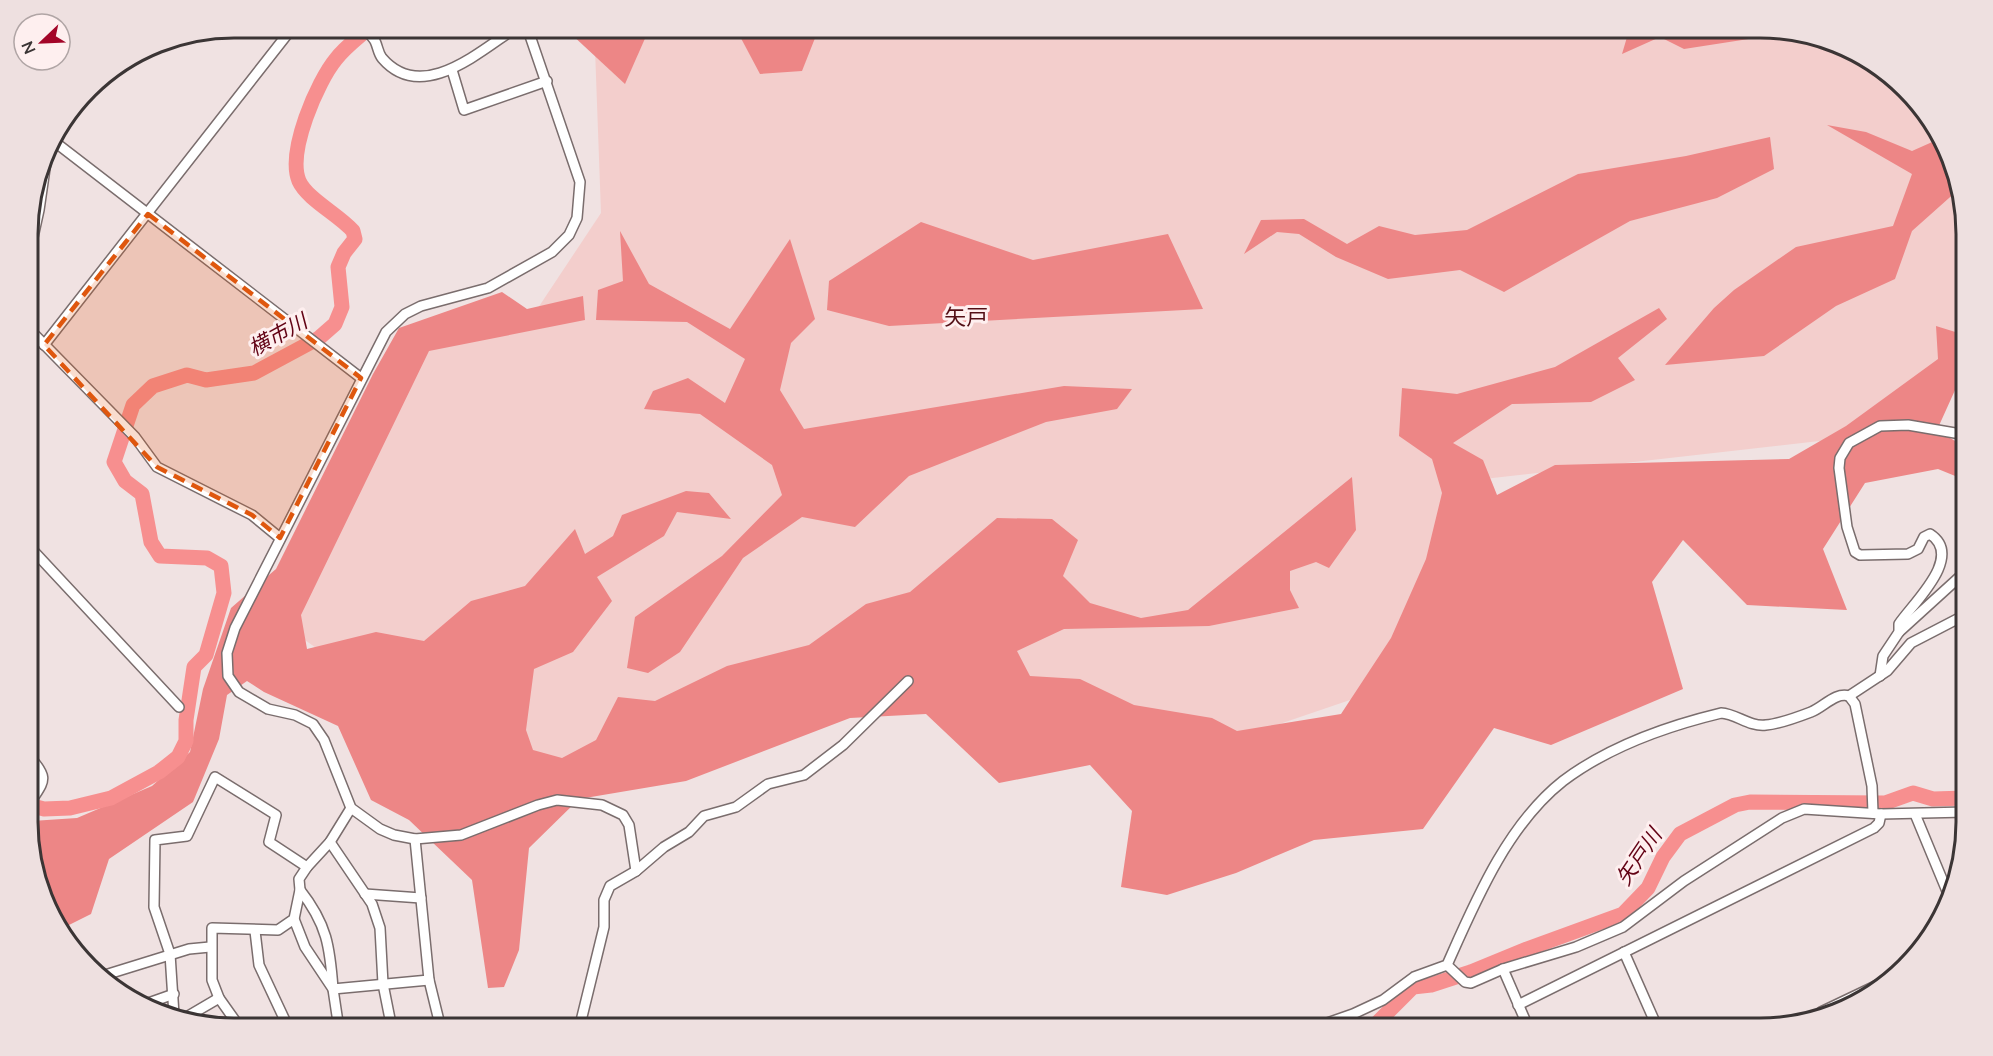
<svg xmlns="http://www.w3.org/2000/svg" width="1993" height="1056" font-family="'Nunito Sans','Noto Sans JP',sans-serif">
<rect width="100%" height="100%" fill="#f0e2e2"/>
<path fill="#f3cecc" d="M616 27H1759L1851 48 1931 119 1964 207 1965 367 1837 439 1475 480 1394 685 1192 754 996 680 505 781 285 626 423 344 528 323 601 213 595 49Z"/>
<g fill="#ed8686">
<path d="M572 27H650L625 84 570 33Z"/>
<path d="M735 27H818L819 28 802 71 760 74Z"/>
<path d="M1630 27H1759L1764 28 1755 38 1684 49 1660 37 1622 54Z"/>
<path d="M1827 125 1866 132 1912 151 1939 139 1958 190 1912 231 1895 279 1836 306 1764 356 1665 365 1714 308 1734 290 1796 247 1893 226 1912 174Z"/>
<path d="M1770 137 1774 169 1717 198 1630 221 1504 292 1460 270 1388 279 1336 257 1299 234 1277 232 1244 254 1261 220 1304 219 1347 244 1379 226 1415 235 1467 230 1578 174 1686 156Z"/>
<path d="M921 222 1033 260 1168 234 1203 309 889 326 827 310 829 281Z"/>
<path d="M620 231 649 284 730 329 790 239 815 319 791 343 780 390 804 429 1064 386 1132 389 1117 409 1046 422 909 476 855 527 802 517 743 558 680 652 648 673 627 668 635 617 722 556 782 495 772 465 700 414 644 409 653 391 688 378 725 403 745 359 687 322 596 320 598 290 623 281Z"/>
<path d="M502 292 527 309 583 296 585 320 429 351 301 615 307 649 376 632 424 641 471 601 525 586 575 529 585 554 613 536 622 515 686 491 709 493 731 519 677 512 664 536 597 577 612 601 573 652 534 669 526 730 533 750 562 758 596 740 618 697 655 701 727 666 809 645 866 604 910 592 997 518 1052 519 1078 540 1063 576 1090 603 1141 618 1188 610 1352 477 1356 530 1329 568 1316 562 1290 571V590L1299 608 1209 626 1064 629 1017 651 1030 676 1080 679 1134 705 1212 718 1237 731 1341 714 1391 638 1426 559 1442 493 1432 459 1399 436 1402 388 1457 394 1555 367 1659 308 1667 319 1618 358 1635 380 1591 402 1512 404 1453 443 1483 460 1497 495 1555 465 1789 459 1846 426 1938 359 1936 326 1965 335V368L1937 430 1965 447V480L1938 469 1865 483 1823 549 1847 610 1747 605 1683 540 1652 582 1683 689 1551 745 1494 728 1423 829 1314 840 1236 873 1167 895 1121 887 1132 811 1090 765 999 783 926 714 850 718 686 781 579 799 529 848 519 950 504 987 488 988 472 880 409 820 371 800 338 726 264 692 247 681 227 695 219 739 193 802 109 859 91 914 59 930 29 850V825L32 821 77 818 152 786 190 752 203 689 231 608 276 569 373 374 399 328Z"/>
</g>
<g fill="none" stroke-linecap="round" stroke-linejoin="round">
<g stroke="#f78f8f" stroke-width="15">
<path d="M29 805 44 809 70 808 111 798 159 772 178 757 186 741V720L194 667 206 655 224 593 221 566 207 558 160 556 151 542 142 494 125 481 114 462 133 405 153 386 187 375 206 380 254 373 319 338 335 324 342 307 338 267 344 253 355 239 353 231C339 215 307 199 299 181 287 152 317 82 336 59 345 47 359 37 370 27"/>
<path d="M1371 1029 1413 987 1431 985 1471 972 1527 949 1623 914 1648 888 1663 857 1680 834 1735 805 1750 802 1885 803 1913 793 1933 799 1966 798"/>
</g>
<defs>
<g id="minor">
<path d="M363 27C367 31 372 36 375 41 378 47 378 53 382 58 422 105 481 50 517 27"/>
<path d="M527 27 580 182 577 218 569 235 552 252 488 288 421 306 405 314 386 332 235 628 227 653 228 676 239 692 268 709 295 715 313 724 324 740 351 808 380 829 394 835 415 839 461 835 538 805 557 800 602 805 623 815 629 825 636 871"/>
<path d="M452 70 464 110 547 81"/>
<path d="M51 139 361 378"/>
<path d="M28 260 39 210 49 141"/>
<path d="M28 328 135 437 157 467 252 515 280 538"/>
<path d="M44 345 293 27"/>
<path d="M28 545 179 707"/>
<path d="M1899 632 1965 572"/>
<path d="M1880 676 1883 656 1899 632V624C1912 604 1965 557 1930 534L1924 537 1918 549 1908 554 1860 555 1855 552 1847 527 1839 468 1840 458 1849 443 1880 426 1908 425 1955 433"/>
<path d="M1849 696 1855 704 1872 786 1873 813"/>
<path d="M29 756C51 780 43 781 29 805"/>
<path d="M1915 814 1949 896"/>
<path d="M415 839 429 980 441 1029"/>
<path d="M330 842 372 904 380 928 383 984 392 1029"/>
<path d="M300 890C327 924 330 947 333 989L429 980"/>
<path d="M365 894 421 898"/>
<path d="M294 919 305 947 333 989 339 1029"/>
<path d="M255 931 259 965 289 1029"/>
<path d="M1624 952 1658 1029"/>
<path d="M1447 965 1465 982 1471 983 1503 969 1576 947 1623 927 1684 881 1782 818 1804 809 1881 814 1966 812"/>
<path d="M1503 969 1529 1029"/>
<path d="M105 975 189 949 210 947"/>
<path d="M1518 1005 1874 828 1879 823 1881 814"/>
<path d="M140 1006 174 994"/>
<path d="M1821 1012 1886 981"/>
<path d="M174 1015 170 954 154 907 155 840 187 836 215 777 276 815 269 842 307 867"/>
<path d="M185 1018 219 998"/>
<path d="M241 1029 219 998 212 980V928L278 930 294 919 300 890 299 879 307 867 330 842 351 808"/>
<path d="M579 1029 604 927V900L610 886 636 871 664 847 689 832 704 816 736 807 768 784 804 775 843 745 908 681"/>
<path d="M1310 1029 1353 1014 1383 1000 1414 977 1447 965C1475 902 1507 825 1563 781 1608 747 1667 726 1721 713 1737 714 1749 727 1766 725 1780 724 1798 717 1811 712 1824 707 1835 692 1849 696L1887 671 1911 643 1965 615"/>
</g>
</defs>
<use href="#minor" stroke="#7a6d6d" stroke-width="12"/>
<use href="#minor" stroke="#fff" stroke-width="9"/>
</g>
<path fill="#df570e" fill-opacity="0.2" stroke="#df570e" stroke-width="4.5" stroke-dasharray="12 8" stroke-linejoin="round" d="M148 214 361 378 280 538 252 515 157 467 44 345Z"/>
<g text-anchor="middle" stroke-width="6" stroke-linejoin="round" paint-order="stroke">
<g font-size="21" font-style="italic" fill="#630315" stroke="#feefef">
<text transform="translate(278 335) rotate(-29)" y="7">横市川</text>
<text transform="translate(1639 857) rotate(-56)" y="7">矢戸川</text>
</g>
<g font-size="22" fill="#540f16" stroke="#feefef">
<text x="966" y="325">矢戸</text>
</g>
</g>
<path d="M0 0H1993V1056H0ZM234 38H1760A196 196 0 0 1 1956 234V822A196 196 0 0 1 1760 1018H234A196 196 0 0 1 38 822V234A196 196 0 0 1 234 38Z" fill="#eee0e0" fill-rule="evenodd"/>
<path fill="none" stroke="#3b3535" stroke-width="3" d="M234 38H1760A196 196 0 0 1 1956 234V822A196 196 0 0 1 1760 1018H234A196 196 0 0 1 38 822V234A196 196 0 0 1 234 38Z"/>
<g transform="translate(42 42) rotate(247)"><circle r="28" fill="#feefef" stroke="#b0a5a5" stroke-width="1.5"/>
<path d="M0-4.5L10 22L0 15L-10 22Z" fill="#a30528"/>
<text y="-9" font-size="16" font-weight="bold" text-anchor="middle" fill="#3b3535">N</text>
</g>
</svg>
